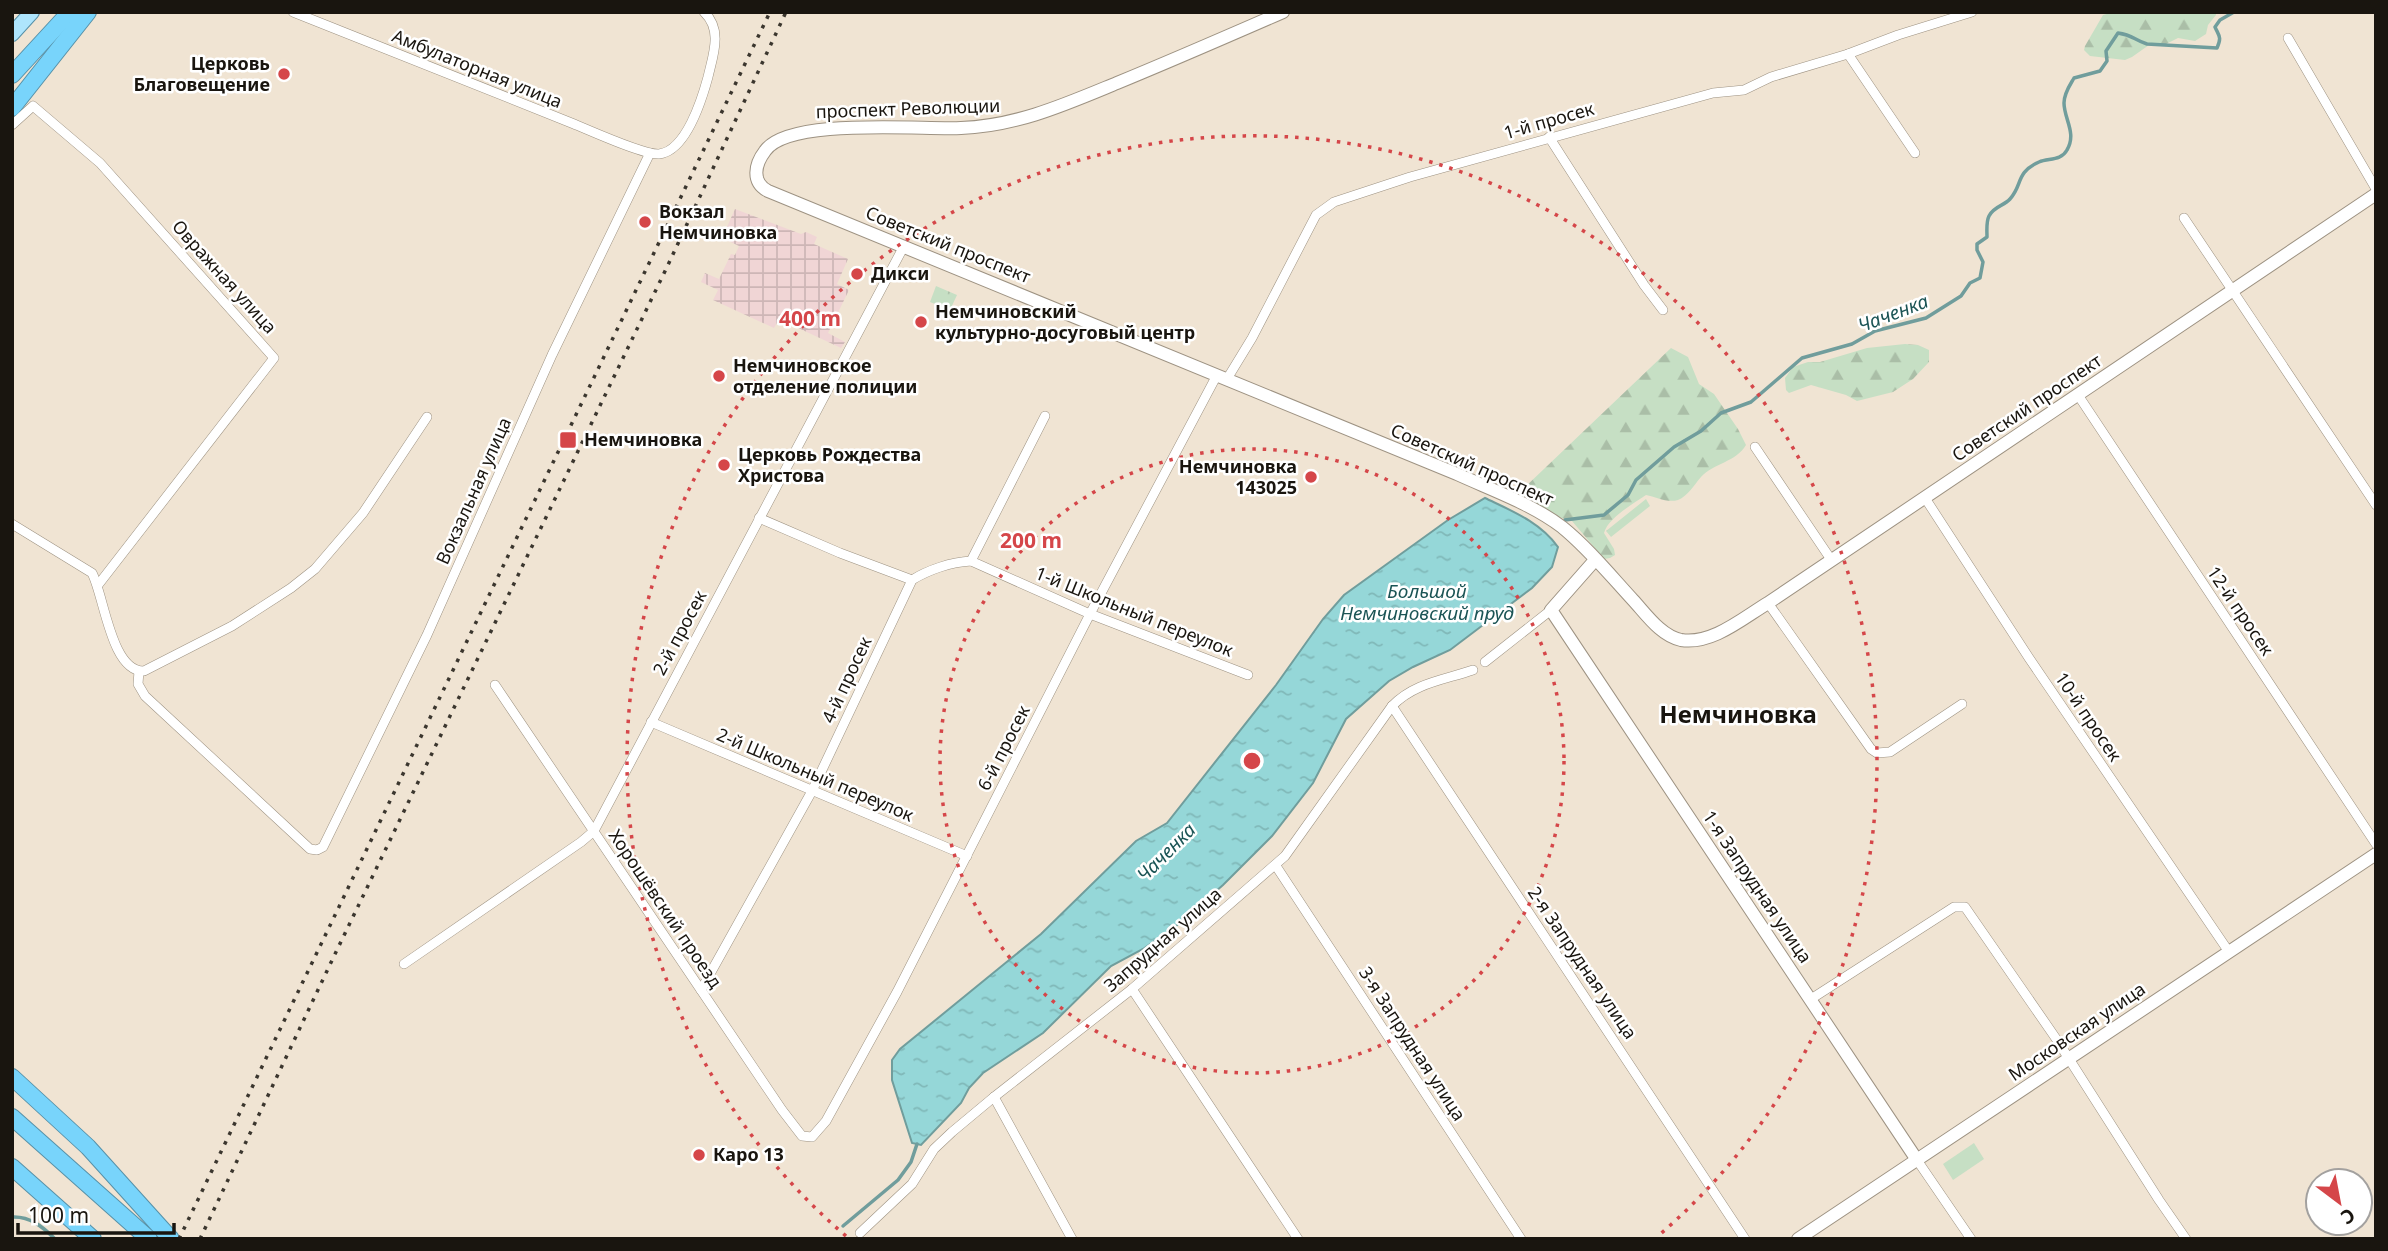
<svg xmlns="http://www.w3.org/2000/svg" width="2388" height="1251" font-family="'Noto Sans',sans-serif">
<defs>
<pattern id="industrial-grid" width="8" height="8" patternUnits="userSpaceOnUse" patternTransform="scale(1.75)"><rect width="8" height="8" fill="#f0d5d5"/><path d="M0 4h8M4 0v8" fill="none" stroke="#cdb6b6"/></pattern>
<pattern id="forest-firs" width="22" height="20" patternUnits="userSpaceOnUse" patternTransform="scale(1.75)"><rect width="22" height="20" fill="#c6dfc4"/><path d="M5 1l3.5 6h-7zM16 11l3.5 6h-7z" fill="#aabea7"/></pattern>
<pattern id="park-crowns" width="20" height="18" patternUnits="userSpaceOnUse" patternTransform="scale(1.75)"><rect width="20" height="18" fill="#c6dfc4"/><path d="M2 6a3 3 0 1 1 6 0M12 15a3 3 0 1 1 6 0" fill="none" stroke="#aabea7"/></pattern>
<pattern id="water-ripples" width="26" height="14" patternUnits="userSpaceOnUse" patternTransform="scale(1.75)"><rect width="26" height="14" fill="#95d7d8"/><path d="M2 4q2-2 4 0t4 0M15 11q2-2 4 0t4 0" fill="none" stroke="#80b8b8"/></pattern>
</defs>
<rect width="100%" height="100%" fill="#f0e4d3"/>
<path fill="url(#industrial-grid)" d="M735 209 801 234 806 232 817 237 814 244 848 259 837 284 849 290 828 333 845 342 841 348 779 319 774 328 713 300 718 290 701 282 705 273 719 279 731 254 735 255 739 246 722 238Z"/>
<g fill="url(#forest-firs)">
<path d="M2114 12H2216V15L2208 25 2206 34 2195 41 2178 38 2166 44 2149 45 2132 57 2125 60 2090 56 2084 50 2085 46 2103 15Z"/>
<path d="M1905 344 1918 345 1929 350V362L1913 379 1893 392 1857 401 1846 395 1811 385 1789 393 1786 390 1785 378 1793 367 1808 362H1820L1867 348Z"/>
<path d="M1671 348 1688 357 1699 384 1714 394 1738 429 1746 445C1736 462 1714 463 1701 477 1694 485 1688 496 1678 500 1667 503 1656 497 1646 495 1633 504 1608 518 1604 533L1614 549 1615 555 1610 558 1604 559 1572 521 1552 515 1520 495 1522 490Z"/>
</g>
<g fill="url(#park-crowns)">
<path d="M936 286 957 295 950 310 930 302Z"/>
<path d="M1646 499 1650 506 1611 537 1606 531Z"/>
</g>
<path fill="#c6dfc4" d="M1974 1143 1984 1159 1953 1180 1943 1164Z"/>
<path fill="url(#water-ripples)" stroke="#709d9c" stroke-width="2" d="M1485 498C1512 511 1540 522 1558 547L1552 567 1532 588 1450 650 1413 667 1389 681 1346 719 1313 783 1272 836 1223 885 1176 926 1143 949 1111 966 1043 1033 983 1073 969 1088 961 1103 921 1145 912 1143 892 1080V1060L900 1049 1041 934 1136 841 1167 823 1276 685 1323 619 1344 595 1448 520Z"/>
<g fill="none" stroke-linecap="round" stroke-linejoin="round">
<g stroke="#709d9c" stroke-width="3.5">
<path d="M1565 520 1604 515 1628 495 1636 480 1674 447 1701 431 1721 413 1751 402 1802 358 1852 344 1875 331 1926 318 1961 296 1970 283 1980 278 1983 262 1977 250V244L1987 237C1987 230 1986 222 1989 216 1994 206 2004 206 2010 199 2023 185 2015 173 2039 162 2049 158 2061 161 2067 150 2077 133 2064 119 2064 103 2064 93 2070 85 2074 78L2100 71 2107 61 2106 51 2118 33C2133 35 2134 40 2147 44L2217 48C2222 37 2219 36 2215 27L2220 20 2234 12"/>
<path d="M12 1217C30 1216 43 1227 55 1239"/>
<path d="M843 1226 898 1180 911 1162 917 1144"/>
</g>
<defs>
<g id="street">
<path d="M293 12C386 50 480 87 574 124 591 131 644 155 659 154 686 151 702 99 708 77 713 55 723 30 704 12"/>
<path d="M2288 38 2376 189"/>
<path d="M1848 54 1915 153"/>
<path d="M12 125 33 106 100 163 274 358 98 585"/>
<path d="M1549 137 1644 285 1663 310"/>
<path d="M2184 218 2376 505"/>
<path d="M1227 379 1252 338 1316 215 1334 202 1410 177 1713 93 1744 90 1771 77 1848 54 1898 35 1972 12"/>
<path d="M2078 395 2376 844"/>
<path d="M1755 447 1832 561"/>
<path d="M1925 498 2029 658 2229 952"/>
<path d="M759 518 840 553 912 580"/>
<path d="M12 524 92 573C104 595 111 672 144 671L232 626 291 588 315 569 363 513 427 417"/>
<path d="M971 561 1090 614 1248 675"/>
<path d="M1768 603 1871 749 1877 753 1890 752 1962 704"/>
<path d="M1485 662 1551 610"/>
<path d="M139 671 138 684 145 696 310 849 317 850 323 847 427 635 552 355 650 153"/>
<path d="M495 685 782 1110 802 1136 812 1137 826 1121 897 992 1090 614 1217 375"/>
<path d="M1392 706 1745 1239"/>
<path d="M651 722 967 856"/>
<path d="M1276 866 1521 1239"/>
<path d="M404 964 581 842 594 831 904 246"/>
<path d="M1132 989 1298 1239"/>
<path d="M701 990 812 791 912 580C928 570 951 562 971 561L1045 416"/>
<path d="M1811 999 1954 907H1965L2057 1040 2159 1200 2186 1239"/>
<path d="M994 1097 1072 1239"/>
<path d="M1917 1160 1971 1239"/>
<path d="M860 1233 912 1184 934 1149 952 1132 994 1097 1132 989 1285 856 1392 706C1414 683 1444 680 1473 670"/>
</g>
<g id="secondary">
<path d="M1283 12C1228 36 1173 60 1117 83 1066 104 1017 126 961 128 921 130 788 117 765 151 755 164 751 182 768 191L1457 474C1492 490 1532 504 1562 527 1588 548 1610 575 1633 600 1646 614 1661 636 1681 640 1712 645 1743 618 1768 603L2376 194"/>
<path d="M1595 560 1551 610 1917 1160"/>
<path d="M1798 1239 2376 854"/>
</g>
<path id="primary" d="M12 34 32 12"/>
<g id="highway">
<path d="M12 75 70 12"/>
<path d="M12 108 88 12"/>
<path d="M12 1077 88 1147 171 1239"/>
<path d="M12 1117 149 1239"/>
<path d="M12 1167 93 1239"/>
</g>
</defs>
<use href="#street" stroke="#9d9282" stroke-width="10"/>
<use href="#secondary" stroke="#9d9282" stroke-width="14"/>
<use href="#primary" stroke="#5791a8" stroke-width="16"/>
<use href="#highway" stroke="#5791a8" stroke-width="18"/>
<use href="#street" stroke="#fff" stroke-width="9"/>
<use href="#secondary" stroke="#fff" stroke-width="12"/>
<use href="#primary" stroke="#aee5fd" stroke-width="14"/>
<use href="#highway" stroke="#78d4fb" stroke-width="16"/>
<g stroke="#3b362e" stroke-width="3.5" stroke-dasharray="3.5 7" stroke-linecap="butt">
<path d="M179 1239 770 12"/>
<path d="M200 1239 335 954 667 267 786 12"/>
</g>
</g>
<g fill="none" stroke="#d54649" stroke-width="3.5" stroke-dasharray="3.5 7">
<circle cx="1252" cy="761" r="312"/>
<path d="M846 1236A625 625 0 1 1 1658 1236"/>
</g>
<g fill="#d54649" stroke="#fff" stroke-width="2.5">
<circle cx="284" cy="74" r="7"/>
<circle cx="645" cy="222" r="7"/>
<circle cx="857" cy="274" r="7"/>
<circle cx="921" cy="322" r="7"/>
<circle cx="719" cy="376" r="7"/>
<rect x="559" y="431" width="18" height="18" rx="3.5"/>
<circle cx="724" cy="465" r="7"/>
<circle cx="1311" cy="477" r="7"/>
<circle cx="699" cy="1155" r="7"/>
</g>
<g text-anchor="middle" stroke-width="5" stroke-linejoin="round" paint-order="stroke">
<g font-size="18" font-weight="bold" fill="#19150f" stroke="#fff" text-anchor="start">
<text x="270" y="70" text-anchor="end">Церковь<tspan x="270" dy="21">Благовещение</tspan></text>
<text x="659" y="218">Вокзал<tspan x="659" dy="21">Немчиновка</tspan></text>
<text x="871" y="280">Дикси</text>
<text x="935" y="318">Немчиновский<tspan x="935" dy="21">культурно-досуговый центр</tspan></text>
<text x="733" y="372">Немчиновское<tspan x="733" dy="21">отделение полиции</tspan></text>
<text x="584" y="446">Немчиновка</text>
<text x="738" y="461">Церковь Рождества<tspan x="738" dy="21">Христова</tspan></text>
<text x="1297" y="473" text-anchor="end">Немчиновка<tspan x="1297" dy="21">143025</tspan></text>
<text x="713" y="1161">Каро 13</text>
</g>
<g font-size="18" fill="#19150f" stroke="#fff">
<text transform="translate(477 69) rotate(22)" y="6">Амбулаторная улица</text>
<text transform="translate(908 109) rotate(-2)" y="6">проспект Революции</text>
<text transform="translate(1549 121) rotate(-16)" y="6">1-й просек</text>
<text transform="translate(948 245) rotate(22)" y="6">Советский проспект</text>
<text transform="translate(224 277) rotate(48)" y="6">Овражная улица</text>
<text transform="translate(2027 408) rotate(-34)" y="6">Советский проспект</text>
<text transform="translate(1472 465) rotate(24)" y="6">Советский проспект</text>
<text transform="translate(474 491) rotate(-66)" y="6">Вокзальная улица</text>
<text transform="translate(2240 611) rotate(56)" y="6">12-й просек</text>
<text transform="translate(1134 612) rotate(22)" y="6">1-й Школьный переулок</text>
<text transform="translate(680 633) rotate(-62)" y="6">2-й просек</text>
<text transform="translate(847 680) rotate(-65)" y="6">4-й просек</text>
<text transform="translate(2088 717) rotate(56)" y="6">10-й просек</text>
<text transform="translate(1004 748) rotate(-63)" y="6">6-й просек</text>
<text transform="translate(815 775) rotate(23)" y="6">2-й Школьный переулок</text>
<text transform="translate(1757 887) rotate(56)" y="6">1-я Запрудная улица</text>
<text transform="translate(665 909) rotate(56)" y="6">Хорошёвский проезд</text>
<text transform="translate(1163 940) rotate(-41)" y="6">Запрудная улица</text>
<text transform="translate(1582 963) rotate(56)" y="6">2-я Запрудная улица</text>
<text transform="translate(2077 1032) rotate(-34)" y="6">Московская улица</text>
<text transform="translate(1412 1044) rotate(57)" y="6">3-я Запрудная улица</text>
</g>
<g font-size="19" font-style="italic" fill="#1b5455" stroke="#fff">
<text transform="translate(1893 313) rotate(-21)" y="7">Чаченка</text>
<text x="1427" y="598">Большой<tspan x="1427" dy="22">Немчиновский пруд</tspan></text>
<text transform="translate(1166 852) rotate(-45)" y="7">Чаченка</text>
</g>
<g font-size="24" font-weight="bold" fill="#19150f" stroke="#fff">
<text x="1738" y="723">Немчиновка</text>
</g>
</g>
<circle cx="1252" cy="761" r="10" fill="#d54649" stroke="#fff" stroke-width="3.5"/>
<g font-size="21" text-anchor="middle" font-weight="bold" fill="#d54649" stroke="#fff" stroke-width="5" stroke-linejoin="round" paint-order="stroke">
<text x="810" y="326">400 m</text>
<text x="1031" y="548">200 m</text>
</g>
<rect width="2388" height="1251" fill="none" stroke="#19150f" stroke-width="28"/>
<g transform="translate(2339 1202) rotate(148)"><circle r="33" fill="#ffffff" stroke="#a3a19f" stroke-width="2"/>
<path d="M0-5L12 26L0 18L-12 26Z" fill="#d54649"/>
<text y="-10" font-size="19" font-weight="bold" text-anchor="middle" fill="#19150f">С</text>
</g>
<path d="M18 1223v10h156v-10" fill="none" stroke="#19150f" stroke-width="3.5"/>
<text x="28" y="1223" font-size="21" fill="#19150f" stroke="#ffffff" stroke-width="5" paint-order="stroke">100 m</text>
</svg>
